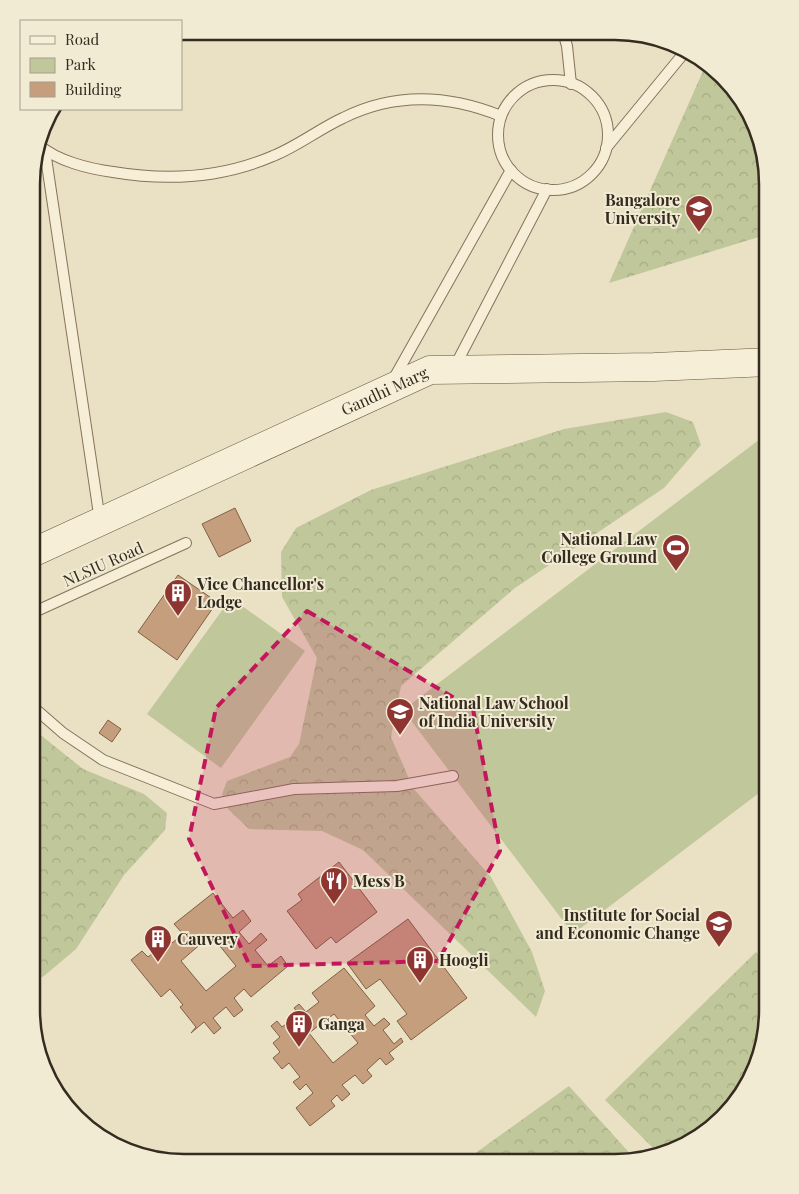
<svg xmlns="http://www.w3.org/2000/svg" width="799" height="1194" font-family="'Playfair Display',serif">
<defs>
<pattern id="forest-crowns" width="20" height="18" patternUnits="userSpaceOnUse" patternTransform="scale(1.25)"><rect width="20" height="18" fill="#c0c79a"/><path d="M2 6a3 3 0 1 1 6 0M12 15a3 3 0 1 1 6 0" fill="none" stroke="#a6ab84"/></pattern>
</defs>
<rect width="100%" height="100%" fill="#eae1c5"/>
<g fill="#c0c79a">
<path d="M768 433 767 787 573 934 403 710Z"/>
<path d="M231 598 305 651 221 768 147 714Z"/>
</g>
<g fill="url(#forest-crowns)">
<path d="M707 62 756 125 768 184V237L762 236 609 283Z"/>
<path d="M666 412 693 422 701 445 664 488 515 588 401 686 391 737 413 788 491 877 532 952 545 991 536 1017 363 850 322 831 249 829 228 809 222 794 227 781 290 757 299 744 317 658 282 597 281 552 296 528 371 490 564 429Z"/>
<path d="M32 728 83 769 144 794 167 813 165 830 124 875 76 949 44 976 31 983Z"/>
<path d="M756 952 767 964V1020L742 1095 708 1131 674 1151 659 1154 605 1100Z"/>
<path d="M569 1086 635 1159 615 1163 463 1162Z"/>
</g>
<g fill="#c59e7e" stroke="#815f44" fill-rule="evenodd">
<path d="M235 508 251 541 219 557 202 524Z"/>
<path d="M178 575 217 602 177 660 138 632Z"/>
<path d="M108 720 121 729 112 742 99 733Z"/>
<path d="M339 862 377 912 336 943 331 937 316 949 287 911 302 900 298 894Z"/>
<path d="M213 893 233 918 243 910 251 921 239 932 249 944 261 933 267 940 255 950 268 966 281 956 288 966 251 997 244 989 234 998 243 1010 234 1017 226 1007 213 1018 221 1028 214 1034 204 1022 191 1033 196 1027 180 1007 183 1005 170 989 161 997 131 960 142 951 148 957 162 946 156 939 164 933 172 943 183 934 174 924ZM211 935 236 966 206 991 181 961Z"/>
<path d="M408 919 467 998 411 1040 397 1021 407 1014 380 979 366 989 347 963Z"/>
<path d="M344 968 375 1006 365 1015 374 1026 384 1018 390 1024 383 1030 394 1044 401 1038 403 1042 389 1053 394 1059 386 1065 380 1058 367 1070 372 1076 363 1084 355 1075 342 1085 350 1094 342 1101 337 1095 331 1101 335 1106 310 1126 296 1108 313 1093 306 1084 300 1090 293 1082 300 1077 289 1063 282 1069 273 1058 280 1052 273 1043 280 1037 271 1026 277 1021 282 1027 299 1014 294 1008 299 1004 306 1012 319 1002 312 993ZM334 1014 358 1043 333 1063 309 1033Z"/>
</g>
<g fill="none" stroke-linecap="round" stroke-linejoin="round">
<defs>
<g id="service">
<path d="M563 32 567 46 571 84"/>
<circle cx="553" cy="135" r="55"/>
<path d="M39 145C57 161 90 169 113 172 167 181 222 178 273 156 298 146 319 129 343 118 395 92 449 95 501 116"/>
<path d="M606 148 684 53"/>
<path d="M45 151 100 521"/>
<path d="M454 368 547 189"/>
<path d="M393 380 511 170"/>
<path d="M32 613 186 543"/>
<path d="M32 706 63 733 103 760 214 804 294 789 397 786 453 776"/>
<path d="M95 1133V1131"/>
</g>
<g id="secondary">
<path id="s1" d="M32 553 430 370 654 367 768 362"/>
</g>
</defs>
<use href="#service" stroke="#84735d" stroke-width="12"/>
<use href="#secondary" stroke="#655440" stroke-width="29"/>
<use href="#service" stroke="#f6eed7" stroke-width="10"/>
<use href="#secondary" stroke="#f6eed7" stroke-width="28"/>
</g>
<path fill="#c2185b" fill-opacity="0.2" stroke="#c2185b" stroke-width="4" stroke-dasharray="10 6" stroke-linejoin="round" d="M307 611 473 709 500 851 438 961 250 966 189 839 216 708Z"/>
<defs>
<symbol id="university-pin" viewBox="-11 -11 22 30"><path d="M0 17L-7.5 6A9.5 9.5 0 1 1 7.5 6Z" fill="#8e3532" stroke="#f2ebd4"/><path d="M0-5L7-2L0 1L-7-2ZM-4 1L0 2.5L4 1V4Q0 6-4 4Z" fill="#fff"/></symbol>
<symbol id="stadium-pin" viewBox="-11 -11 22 30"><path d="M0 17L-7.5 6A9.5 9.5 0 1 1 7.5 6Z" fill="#8e3532" stroke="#f2ebd4"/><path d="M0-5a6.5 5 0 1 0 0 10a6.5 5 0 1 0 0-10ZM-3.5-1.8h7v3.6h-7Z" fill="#fff"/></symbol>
<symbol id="building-pin" viewBox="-11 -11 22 30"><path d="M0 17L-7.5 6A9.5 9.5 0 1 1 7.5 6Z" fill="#8e3532" stroke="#f2ebd4"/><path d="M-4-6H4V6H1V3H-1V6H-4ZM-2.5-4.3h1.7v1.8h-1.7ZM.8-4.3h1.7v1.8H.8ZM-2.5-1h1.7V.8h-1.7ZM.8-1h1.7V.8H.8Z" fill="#fff"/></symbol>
<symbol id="restaurant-pin" viewBox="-11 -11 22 30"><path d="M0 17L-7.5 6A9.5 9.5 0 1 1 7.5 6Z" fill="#8e3532" stroke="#f2ebd4"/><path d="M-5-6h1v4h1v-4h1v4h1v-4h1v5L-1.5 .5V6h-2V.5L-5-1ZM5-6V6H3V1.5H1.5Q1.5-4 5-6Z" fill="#fff"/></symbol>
</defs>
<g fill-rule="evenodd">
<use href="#university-pin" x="683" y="193" width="32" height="43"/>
<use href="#stadium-pin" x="660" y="532" width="32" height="43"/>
<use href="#building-pin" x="162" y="577" width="32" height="43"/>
<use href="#university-pin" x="384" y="696" width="32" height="43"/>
<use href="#restaurant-pin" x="318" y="865" width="32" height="43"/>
<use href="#university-pin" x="703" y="908" width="32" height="43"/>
<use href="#building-pin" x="142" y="923" width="32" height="43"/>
<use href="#building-pin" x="404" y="944" width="32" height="43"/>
<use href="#building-pin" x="283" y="1008" width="32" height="43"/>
</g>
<g text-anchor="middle" stroke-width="4" stroke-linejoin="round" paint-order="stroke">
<g font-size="16" font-weight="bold" fill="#352b1f" stroke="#f2ebd4" text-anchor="start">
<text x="680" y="206" text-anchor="end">Bangalore<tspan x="680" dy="18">University</tspan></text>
<text x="657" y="545" text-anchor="end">National Law<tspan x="657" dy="18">College Ground</tspan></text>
<text x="197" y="590">Vice Chancellor's<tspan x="197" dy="18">Lodge</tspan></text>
<text x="419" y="709">National Law School<tspan x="419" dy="18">of India University</tspan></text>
<text x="353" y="887">Mess B</text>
<text x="700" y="921" text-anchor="end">Institute for Social<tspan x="700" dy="18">and Economic Change</tspan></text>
<text x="177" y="945">Cauvery</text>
<text x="439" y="966">Hoogli</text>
<text x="318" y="1030">Ganga</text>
</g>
<g font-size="16" fill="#352b1f" stroke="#f2ebd4">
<text dy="6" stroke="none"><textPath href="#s1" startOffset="388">Gandhi Marg</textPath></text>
<text transform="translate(103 564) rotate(-24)" y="6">NLSIU Road</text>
</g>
</g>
<path d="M0 0H799V1194H0ZM184 40H615A144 144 0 0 1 759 184V1010A144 144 0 0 1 615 1154H184A144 144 0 0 1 40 1010V184A144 144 0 0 1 184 40Z" fill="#f2ebd4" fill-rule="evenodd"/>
<path fill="none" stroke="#352b1f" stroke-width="2.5" d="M184 40H615A144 144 0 0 1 759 184V1010A144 144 0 0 1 615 1154H184A144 144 0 0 1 40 1010V184A144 144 0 0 1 184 40Z"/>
<rect x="20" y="20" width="162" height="90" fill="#f2ebd4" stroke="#a69e8c"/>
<rect x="30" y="36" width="25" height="8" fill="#f6eed7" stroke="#a69e8c"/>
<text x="65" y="45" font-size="15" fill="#352b1f">Road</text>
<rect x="30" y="58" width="25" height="15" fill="#c0c79a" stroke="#a69e8c"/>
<text x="65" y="70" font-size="15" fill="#352b1f">Park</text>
<rect x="30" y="82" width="25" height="15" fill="#c59e7e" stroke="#a69e8c"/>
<text x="65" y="95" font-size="15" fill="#352b1f">Building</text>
</svg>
